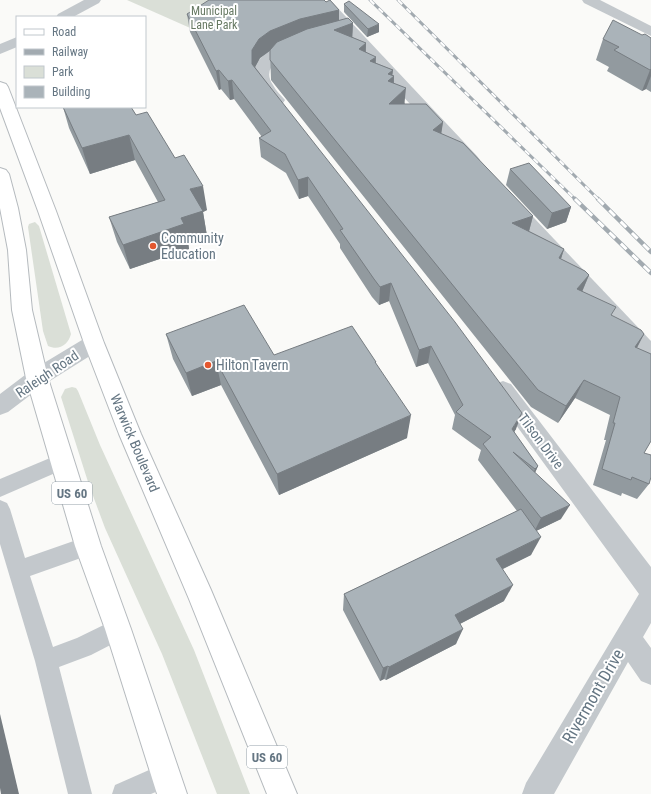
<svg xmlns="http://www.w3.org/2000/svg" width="651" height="794" font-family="'Roboto Condensed',sans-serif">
<rect width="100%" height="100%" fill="#fafaf8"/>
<g fill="#dadfd7">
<path d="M127 0H280L215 39Z"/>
<path d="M35 222 39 226 44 243 71 334C68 345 59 351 48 346L43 331 28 227 29 224Z"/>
<path d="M72 387 76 388 78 391 100 445 194 650 250 794H217L162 654 105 528 89 485 61 397 65 389Z"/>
</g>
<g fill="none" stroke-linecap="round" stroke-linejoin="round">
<defs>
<g id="primary">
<path d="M0 82 6 84 8 87 56 211 104 343 141 434 211 590 297 794H267L189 599 119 434 84 343 38 211 0 108Z"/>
<path d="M0 168 6 170 9 174 18 208 26 250 32 310 48 378 101 546 131 629 187 794H157L105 629 75 546 26 378 12 310 8 250 0 208Z"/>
</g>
</defs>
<use href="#primary" stroke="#b5babe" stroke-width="2"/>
<g fill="#c3c8cc" fill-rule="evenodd">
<path d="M62 453 69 455 72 461 69 467 0 497V479Z"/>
<path d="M0 500 7 503 10 509 25 558 88 536 95 539 98 546 95 553 30 576 53 647 77 638 118 618 126 621 129 629 126 637 91 655 59 667 92 794H68L35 661 0 544Z"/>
<path d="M165 763 174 766 177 775 174 784 151 794H112L115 785Z"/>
</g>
<g fill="#c3c8cc" fill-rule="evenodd">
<path d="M84 0H101L99 3 73 17H56L58 14Z"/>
<path d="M582 0H600L651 26V36L584 3Z"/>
<path d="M327 1 332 2 477 156 480 160 477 164 471 165 465 164 322 8 320 5 322 2Z"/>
<path d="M17 37V47L0 54V44Z"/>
<path d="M297 42 302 43 304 46C301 51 296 51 291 53 277 59 262 69 273 85 276 91 281 95 285 100L283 103C279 104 275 105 271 103 262 97 250 79 254 68 260 52 282 45 297 42Z"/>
<path d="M510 197 516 199 651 341V363L644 361 504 207 501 203 504 199Z"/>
<path d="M94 335 101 337 104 343 101 349 45 384 8 412 0 415V394L29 372 87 337Z"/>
<path d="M503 381 511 384 651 567V623L643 637 651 648V685L641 681 628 662 554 794H522L526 783 639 594 495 396 492 390 495 384Z"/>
</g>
<use href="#primary" fill="#fff" fill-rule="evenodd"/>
<defs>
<g id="rail-far1">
<path d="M370 0 576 200"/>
<path d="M398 0 599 200"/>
</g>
<g id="rail">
<path d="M575 199 651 273"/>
<path d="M598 199 651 252"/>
</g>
</defs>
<use href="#rail-far1" stroke="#a2aab0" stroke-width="3"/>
<use href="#rail" stroke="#a2aab0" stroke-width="4.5"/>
<use href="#rail-far1" stroke="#fff" stroke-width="2" stroke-dasharray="6" stroke-linecap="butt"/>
<use href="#rail" stroke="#fff" stroke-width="3" stroke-dasharray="8" stroke-linecap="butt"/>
</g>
<g fill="#929a9f">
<path d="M326 2 339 10V20L353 23 352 37 366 43V52L376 63 393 70 392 75 394 76V83L405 104 443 122 441 133 533 216 529 231 564 249 561 259 589 275 582 292 612 316 644 334 637 348 644 453 649 484 637 499 622 493 621 496 593 485 606 440H604L610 415 575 398 558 423 531 407 271 80 270 51 260 58 255 67 516 429 514 432 538 466 535 473 561 519 536 531 531 555 503 569 504 601 460 624 456 644 386 680 384 679 380 681 343 610 344 594 517 511 478 460 481 450 452 429 455 415 428 363 416 367 389 301 379 305 372 297 340 248V244L308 196 299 199 286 173 261 157 259 138 262 137 234 99 230 100 221 89 219 90 190 32 187 14Z"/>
<path d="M344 4 379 32 367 37 344 12Z"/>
<path d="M642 35 651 38V92L646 89 642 91 607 71 609 67 596 60 603 39Z"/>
<path d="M63 107H131L136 115 207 210 203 212 207 236 188 242 189 249 130 269 117 242 109 217 158 202 135 160 90 174 69 128Z"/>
<path d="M510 169 571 207 566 222 547 229 506 185Z"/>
<path d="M166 334 274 355 376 362V364L407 438 279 495 221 385 192 396 173 359Z"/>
</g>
<g fill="#777d82">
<path d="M339 10V28L271 50 260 58 254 69 252 64V50L259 39 270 31 300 19Z"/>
<path d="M353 23 352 43 334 30Z"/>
<path d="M379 24V32L367 37 368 29Z"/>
<path d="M366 43 365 63 359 49Z"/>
<path d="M376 57 375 77 370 61Z"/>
<path d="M651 69V76L646 89 642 91 650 70Z"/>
<path d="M219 70 221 89 219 90 216 71Z"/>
<path d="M393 70 392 78 394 76 393 96 387 101 388 74Z"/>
<path d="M232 80 234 99 230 100 228 81Z"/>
<path d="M406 88 404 108 389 104Z"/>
<path d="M443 122 440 142 433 130Z"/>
<path d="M129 135 135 160 90 174 82 148Z"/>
<path d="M308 177V196L299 199 298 180Z"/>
<path d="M203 186 207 210 203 212 207 236 188 242 189 249 130 269 123 245 181 218 190 189Z"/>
<path d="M571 207 566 222 547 229 552 213Z"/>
<path d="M533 216 528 235 512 223Z"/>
<path d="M564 249 558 268 559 258Z"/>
<path d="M589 275 581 294 577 289Z"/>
<path d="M391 283 389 301 379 305 380 287Z"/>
<path d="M644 334 634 353 635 347Z"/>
<path d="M431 346 428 363 416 367 419 350Z"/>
<path d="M216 361 221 385 192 396 186 373Z"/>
<path d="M584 380 575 398 558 423 566 406Z"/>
<path d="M522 413 516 429 506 445 512 429Z"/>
<path d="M411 415 407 438 279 495 277 474Z"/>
<path d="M538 466 531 481 528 484 535 469Z"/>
<path d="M570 505 561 519 534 532 541 518Z"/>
<path d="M541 537 531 555 488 576 496 559Z"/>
<path d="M513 585 504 601 448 630 455 615Z"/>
<path d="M463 629 456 644 386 680 389 667Z"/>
<path d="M388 666 384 679 380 681 383 668Z"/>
<path d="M0 714 19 794H1L0 788Z"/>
</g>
<g fill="#aab3b9" stroke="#777d82">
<path d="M209 0H324L326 2 330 0 339 10 300 19 270 31 259 39 252 50V64L455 322 522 413 512 429 538 466 535 469 513 452 570 505 541 518 483 444 491 437 456 412 463 405 431 346 419 350 391 283 380 287 374 279 340 230 343 229 308 177 298 180 285 154 259 138 271 131 232 80 228 81 219 70 216 71 187 14Z"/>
<path d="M349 1 379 24 368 29 344 4Z"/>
<path d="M348 18 353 23 334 30 366 43 359 49 376 57 370 61 393 70 388 74 394 76 388 81 406 88 389 104H426L443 122 433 130 463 143 533 216 512 223 564 249 559 258 585 271 589 275 577 289 616 307 611 315 641 330 644 334 635 347 651 354V441L644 453 651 455V477L649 484 632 477 631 480 602 469 615 423H613L620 397 584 380 566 406 538 390 270 60V50L277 42 307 29Z"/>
<path d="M613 20 642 35 645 34 651 38V69L650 70 614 50 619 47 603 39Z"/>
<path d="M63 107H131L136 115 147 112 175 158 184 155 203 186 190 189 203 211 181 218 184 224 123 245 109 217 165 200 129 135 82 148Z"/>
<path d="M529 163 571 207 552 213 510 169Z"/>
<path d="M244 305 274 355 352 326 376 362H375L411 415 277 474 216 361 186 373 166 334Z"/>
<path d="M521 509 541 537 496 559 513 585 455 615 463 629 389 667 388 666 383 668 344 594Z"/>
</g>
<g fill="#e4572e" stroke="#fff" stroke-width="1.5">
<circle cx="153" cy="246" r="4"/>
<circle cx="208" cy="365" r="4"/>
</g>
<g text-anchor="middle" stroke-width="4" stroke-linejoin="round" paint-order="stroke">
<g font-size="12" fill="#687a64" stroke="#fff">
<text x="214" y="15">Municipal<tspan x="214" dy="14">Lane Park</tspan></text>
</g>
<g fill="#fff" stroke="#939fa8" stroke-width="1">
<rect x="52" y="482" width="40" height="22" rx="3"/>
<rect x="247" y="746" width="40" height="22" rx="3"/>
</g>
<g font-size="13" font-weight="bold" fill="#657683">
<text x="72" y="498">US 60</text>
<text x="267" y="762">US 60</text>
</g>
<g font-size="14" fill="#657683" stroke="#fff" text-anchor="start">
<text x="161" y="243">Community<tspan x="161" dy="16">Education</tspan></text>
<text x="216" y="370">Hilton Tavern</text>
</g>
<g font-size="14" fill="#657683" stroke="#fff">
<text transform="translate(47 374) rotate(-34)" y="5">Raleigh Road</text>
<text transform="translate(541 441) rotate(53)" y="5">Tilson Drive</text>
<text transform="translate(135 443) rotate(67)" y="5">Warwick Boulevard</text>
</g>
<g font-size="17" fill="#657683" stroke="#fff">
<text transform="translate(593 696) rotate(-60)" y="6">Rivermont Drive</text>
</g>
</g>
<rect x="16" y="16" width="130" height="92" fill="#ffffff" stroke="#c1c8cd"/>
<rect x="24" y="29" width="20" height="6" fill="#ffffff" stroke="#c1c8cd"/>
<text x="52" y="36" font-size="12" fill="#657683">Road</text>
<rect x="24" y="49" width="20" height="6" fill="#a2aab0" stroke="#c1c8cd"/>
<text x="52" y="56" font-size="12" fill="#657683">Railway</text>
<rect x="24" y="66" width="20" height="12" fill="#dadfd7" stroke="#c1c8cd"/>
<text x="52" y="76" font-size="12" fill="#657683">Park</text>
<rect x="24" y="86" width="20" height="12" fill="#aab3b9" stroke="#c1c8cd"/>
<text x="52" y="96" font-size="12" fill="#657683">Building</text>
</svg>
